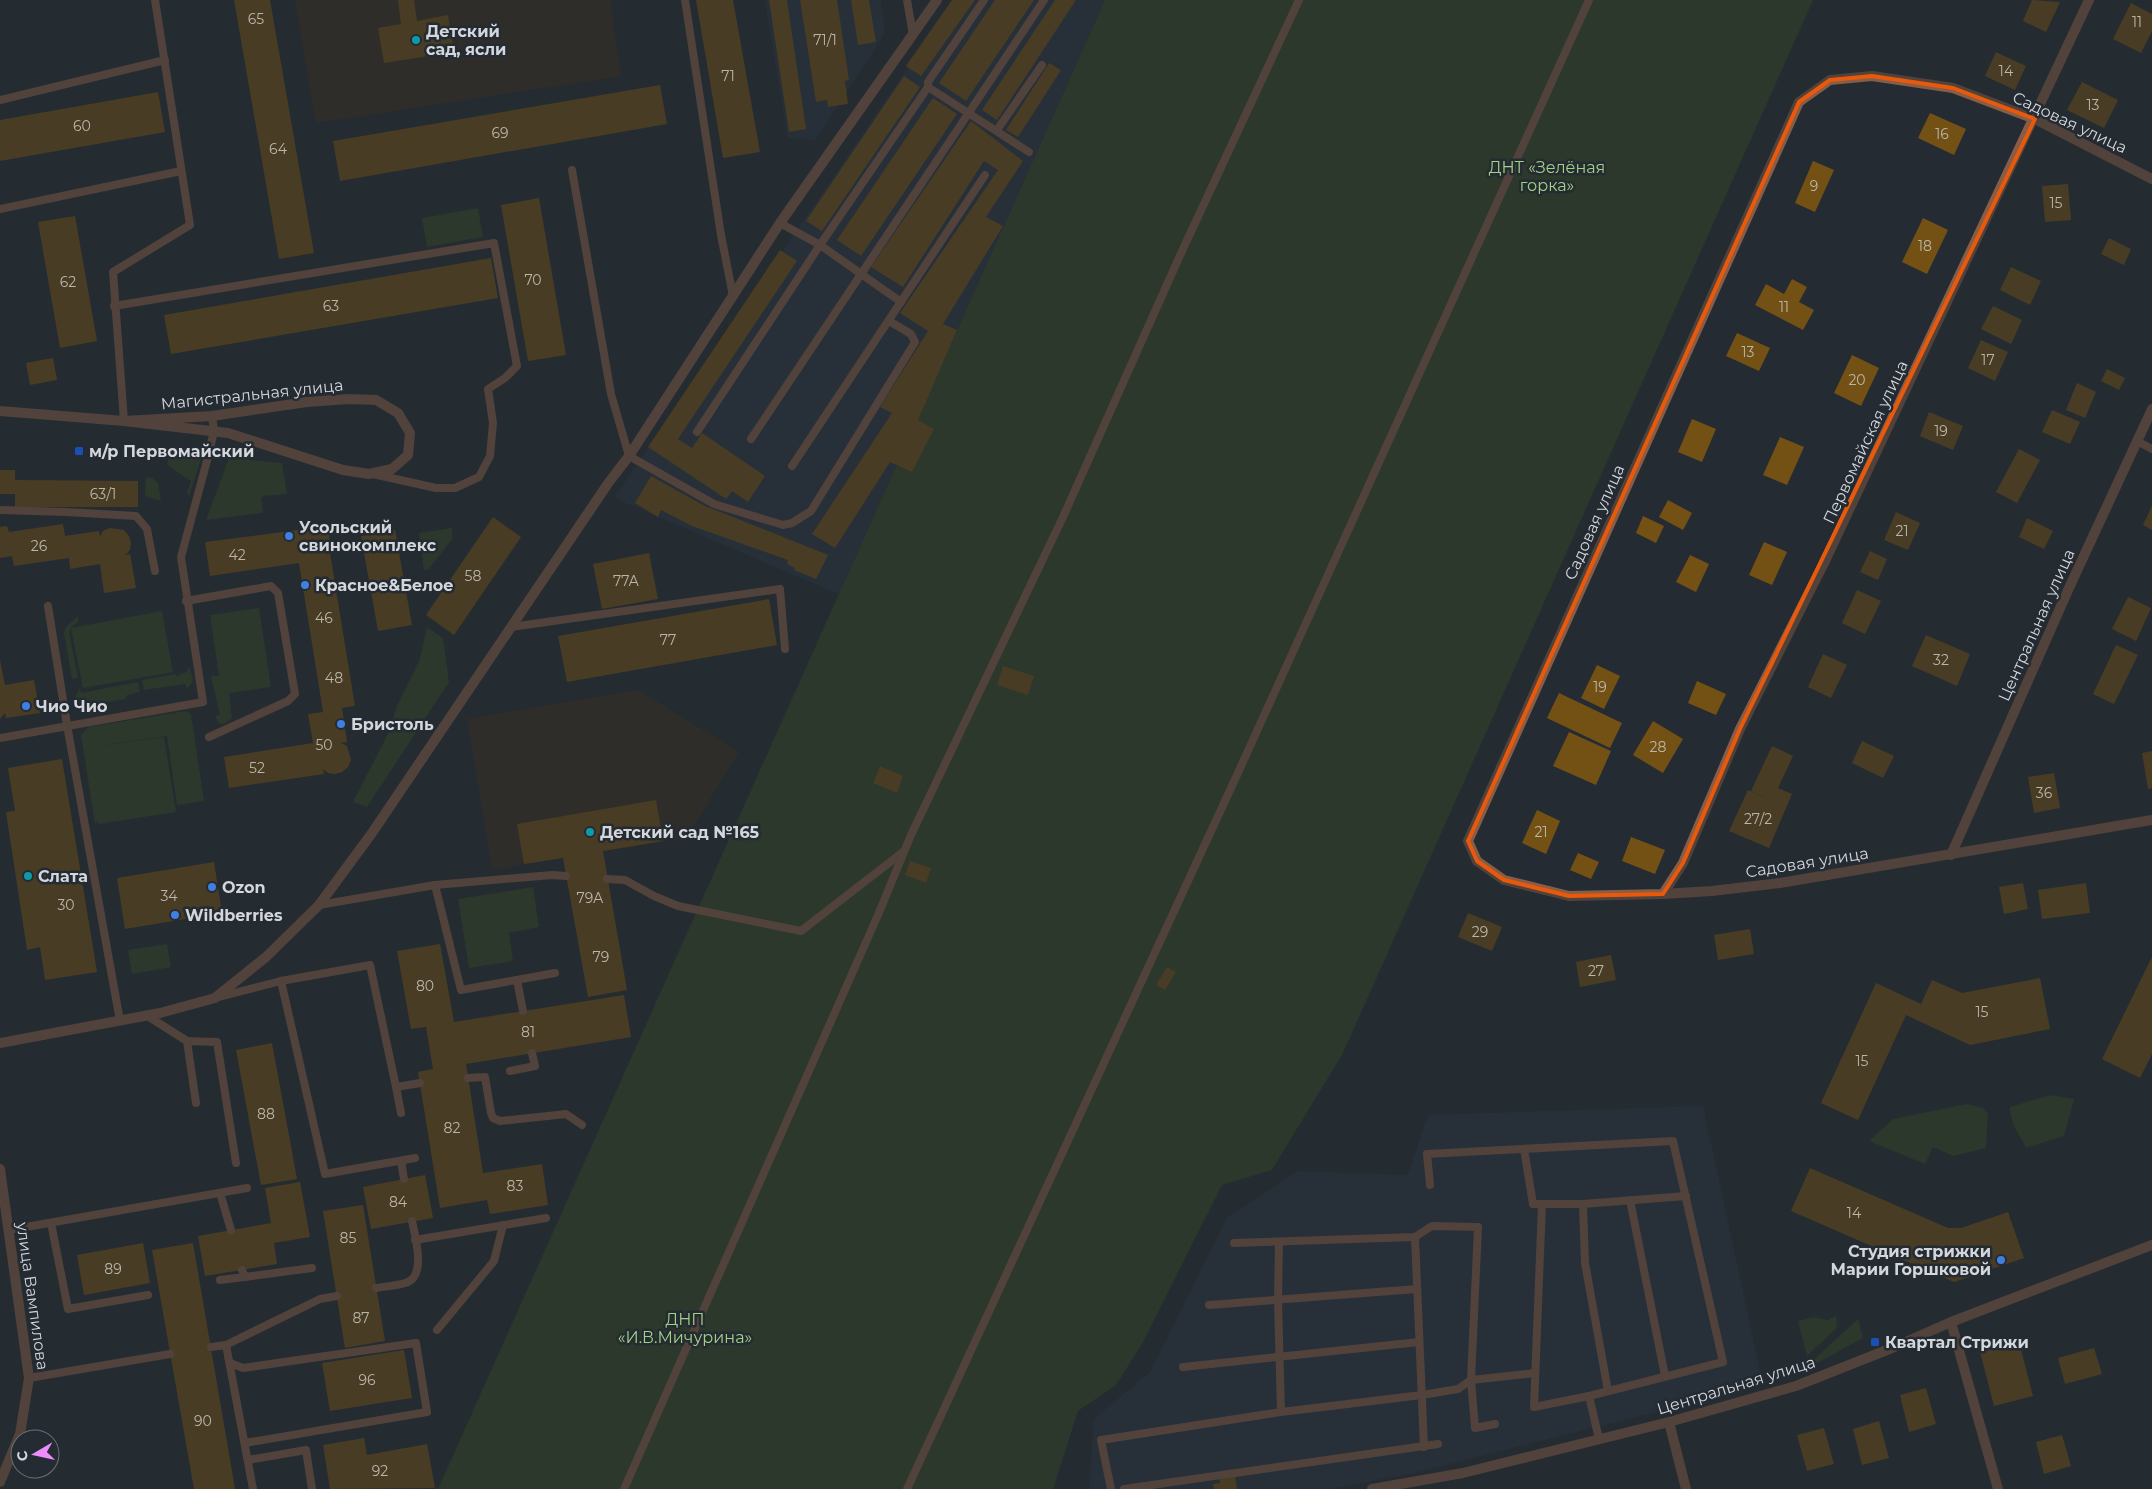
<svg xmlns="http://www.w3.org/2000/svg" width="2152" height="1489" font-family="Montserrat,sans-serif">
<rect width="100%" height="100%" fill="#252b32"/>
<g fill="#2a3440">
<path d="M765 0H881L885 33 815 140 788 138Z"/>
<path d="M954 0H1105L839 594 614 498Z"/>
<path d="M1703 1106 1763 1385 1410 1474 1329 1489H1089L1094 1419 1151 1371 1227 1218 1298 1171 1408 1175 1428 1115Z"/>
</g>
<g fill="#3b3021">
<path d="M295 0H610L621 76 316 123Z"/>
<path d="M638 690 739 752 686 838 492 870 467 719Z"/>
</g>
<g fill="#334725">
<path d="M1105 0H1813L1343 1053 1272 1170 1222 1185 1142 1344 1116 1385 1078 1411 1053 1489H438Z"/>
<path d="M478 208 483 237 427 247 422 218Z"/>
<path d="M173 449 196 456 201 459 189 496 187 493 191 481 167 465 170 451Z"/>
<path d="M229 458 282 463 287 494 264 496 261 498 263 513 206 520Z"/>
<path d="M146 477 152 478 158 483 161 501 145 496Z"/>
<path d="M452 528V539L429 569 424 570 419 533Z"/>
<path d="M259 608 271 687 229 693 232 718 224 724H219L215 716 220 715 211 676H219L210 615Z"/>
<path d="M162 611 173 672 83 688 71 628Z"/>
<path d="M78 616V622L71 627 69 632 78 678 72 679 64 633 66 627Z"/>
<path d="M427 627 443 638 449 682 367 807 353 802 390 730 396 708 420 659Z"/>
<path d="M188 667 190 668 193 681 187 689 185 684 144 690 142 680 176 674V676H179V674L187 672Z"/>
<path d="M138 682 140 692 127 695 125 699 76 707 75 698 80 687 81 693Z"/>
<path d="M186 711 191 714 204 801 177 805 167 736 89 747 164 737 176 812 98 824 97 821 95 824 81 735 89 727Z"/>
<path d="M533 887 539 927 509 933 513 961 469 968 458 899Z"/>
<path d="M167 944 171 967 132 974 128 950Z"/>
<path d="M2050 1095 2074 1099 2064 1136 2026 1148C2020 1136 2009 1121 2010 1107Z"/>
<path d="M1967 1104 1983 1108 1988 1114 1986 1148 1953 1156 1933 1147 1925 1164 1869 1141 1893 1119Z"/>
<path d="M1836 1316 1837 1328 1807 1356 1798 1321 1813 1317 1828 1320Z"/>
<path d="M1858 1319 1863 1338 1810 1367 1809 1364Z"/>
</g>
<g fill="#735114">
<path d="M234 0H270L314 253 279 259Z"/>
<path d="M398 0H414L417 21 448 15 454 52 384 63 378 28 401 24Z"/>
<path d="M696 0H733L760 152 723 158Z"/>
<path d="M769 0H787L806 129 789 132Z"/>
<path d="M800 0H837L849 80 845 81 848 104 828 107 827 100 816 102Z"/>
<path d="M851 0H869L876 42 858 45Z"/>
<path d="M952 0H975L921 76 906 66Z"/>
<path d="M995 0H1034L966 101 939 83Z"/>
<path d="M1055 0H1076L997 120 982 110Z"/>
<path d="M2032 0 2060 2 2046 32 2023 21Z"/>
<path d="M2131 3 2152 14V31L2141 53 2113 39Z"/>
<path d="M1996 52 2026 66 2015 90 1985 76Z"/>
<path d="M1049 63 1061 70 1018 137 1006 130Z"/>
<path d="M904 76 920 87 822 231 806 221Z"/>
<path d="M2082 82 2118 100 2104 128 2067 110Z"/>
<path d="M660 85 667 124 340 181 333 141Z"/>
<path d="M158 92 165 132 0 161V120Z"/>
<path d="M933 98 957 114 861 256 837 240Z"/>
<path d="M1930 113 1966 129 1954 155 1918 138Z"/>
<path d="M971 121 1023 161 986 217 1003 226 943 324 957 330 918 420 934 429 912 472 890 462 835 548 812 534 892 413 880 407 928 331 900 313 998 170 984 161 903 287 871 267Z"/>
<path d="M1813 161 1834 170 1815 212 1795 203Z"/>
<path d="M2068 184 2071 220 2045 222 2042 186Z"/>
<path d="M539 198 566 355 528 361 501 205Z"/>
<path d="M75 216 97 341 60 348 38 222Z"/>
<path d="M1923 218 1948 230 1927 274 1902 262Z"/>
<path d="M2109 238 2131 249 2124 265 2101 254Z"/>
<path d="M780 250 797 261 678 439 692 448 702 433 765 476 748 502 732 491 726 499 648 447Z"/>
<path d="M491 258 498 298 171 354 164 315Z"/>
<path d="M2011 267 2041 281 2030 305 2000 290Z"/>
<path d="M1792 279 1807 287 1799 302 1814 310 1803 330 1755 305 1766 284 1784 294Z"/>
<path d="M1993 306 2022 320 2011 344 1981 329Z"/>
<path d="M1737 333 1770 348 1759 371 1726 356Z"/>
<path d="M1981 340 2008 352 1995 381 1968 368Z"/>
<path d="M1852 355 1879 368 1861 406 1834 393Z"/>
<path d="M53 358 57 380 30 385 26 363Z"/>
<path d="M2107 369 2125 378 2119 390 2101 381Z"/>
<path d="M2077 383 2096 392 2085 418 2066 410Z"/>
<path d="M2052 410 2080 422 2070 444 2042 432Z"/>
<path d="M1929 412 1963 426 1953 450 1920 436Z"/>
<path d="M1692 419 1716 429 1702 462 1678 452Z"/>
<path d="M1780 437 1804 447 1787 485 1763 475Z"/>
<path d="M2019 449 2040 460 2017 503 1996 492Z"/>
<path d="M0 470H15V480L138 481V507H15V494H0Z"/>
<path d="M651 476 703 505 828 555 816 579 794 570 795 568 787 564 788 560 692 526 661 510 658 517 635 503Z"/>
<path d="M1668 500 1692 513 1683 530 1659 517Z"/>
<path d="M2152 506V530L2143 525Z"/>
<path d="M1896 512 1920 523 1908 550 1884 540Z"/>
<path d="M1643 516 1664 526 1656 543 1636 533Z"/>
<path d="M493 517 521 537 454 635 426 615Z"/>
<path d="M2027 518 2053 531 2044 549 2019 537Z"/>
<path d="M63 524 65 536 99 531 100 537 103 531 110 528 124 530 129 536 131 543 130 550 125 555 130 554 136 588 104 593 100 564 70 569 69 558 14 566 12 556 0 558V527L7 526 9 532Z"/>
<path d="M309 526 323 529 329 535 330 542 329 549 325 554 330 553 355 706 342 708 347 742 341 743 347 746 351 760 348 767 342 772 335 774 328 773 323 769 324 774 229 788 224 757 313 743 308 714 323 712 299 563 210 576 205 542 298 530 299 535 302 530Z"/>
<path d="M395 530 412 625 378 631 361 536Z"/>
<path d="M1764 542 1787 552 1772 585 1749 575Z"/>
<path d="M1870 551 1887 559 1878 580 1860 572Z"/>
<path d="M649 553 658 599 602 609 593 564Z"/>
<path d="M1690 555 1709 564 1696 592 1676 582Z"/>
<path d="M1857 590 1881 601 1865 634 1842 623Z"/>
<path d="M2128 597 2151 608 2136 641 2112 629Z"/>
<path d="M769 599 777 645 567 682 558 636Z"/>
<path d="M1926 635 1970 654 1957 686 1912 666Z"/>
<path d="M2116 645 2138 655 2114 704 2093 694Z"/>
<path d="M1823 654 1847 665 1831 698 1808 687Z"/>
<path d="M0 660 5 685 34 680 40 713 6 718 5 713 0 719Z"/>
<path d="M1597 665 1620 676 1604 709 1581 698Z"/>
<path d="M1003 666 1034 676 1028 695 997 685Z"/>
<path d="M1697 681 1726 694 1716 715 1688 703Z"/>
<path d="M1559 693 1622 723 1610 748 1547 718Z"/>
<path d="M1653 721 1683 739 1663 773 1633 755Z"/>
<path d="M1569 732 1611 751 1596 785 1553 766Z"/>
<path d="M1862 741 1894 756 1883 778 1852 763Z"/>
<path d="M1772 746 1793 756 1778 788 1792 794 1769 848 1729 831 1748 790 1779 804 1751 791Z"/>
<path d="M2152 751V788L2148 789 2142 753Z"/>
<path d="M62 759 97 972 45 980 40 947 27 950 6 812 15 811 8 768Z"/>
<path d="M880 766 903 776 897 793 873 783Z"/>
<path d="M2054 773 2060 808 2034 813 2028 777Z"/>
<path d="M656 800 663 841 603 851 627 990 588 997 563 858 524 864 517 824Z"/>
<path d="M1537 810 1560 821 1546 854 1522 843Z"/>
<path d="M1631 837 1665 850 1655 874 1622 861Z"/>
<path d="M1578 853 1599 862 1591 879 1570 870Z"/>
<path d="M910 861 931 868 926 883 905 875Z"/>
<path d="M214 862 222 913 125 929 117 878Z"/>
<path d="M2023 883 2028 909 2004 914 1999 887Z"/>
<path d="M2086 883 2090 913 2042 919 2038 890Z"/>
<path d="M1468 913 1502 927 1492 951 1458 937Z"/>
<path d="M1750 929 1754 954 1718 960 1714 935Z"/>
<path d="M440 944 454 1022 624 995 631 1037 466 1064 483 1173 542 1164 548 1205 490 1214 487 1200 440 1208 418 1072 433 1069 426 1027 411 1029 397 951Z"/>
<path d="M1611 955 1616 980 1580 987 1576 962Z"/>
<path d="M2152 957V1054L2140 1078 2102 1059Z"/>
<path d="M1167 967 1176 972 1165 990 1156 985Z"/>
<path d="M2040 978 2050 1029 1970 1045 1906 1015 1858 1120 1821 1103 1876 983 1921 1004 1932 980 1962 993Z"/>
<path d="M272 1043 297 1179 261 1185 236 1050Z"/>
<path d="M1810 1168 1948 1228H1961L2008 1212 2024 1258 1954 1282 1791 1211Z"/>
<path d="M425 1175 433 1218 371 1229 363 1187Z"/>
<path d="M300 1182 310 1237 274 1243 277 1264 205 1276 198 1236 271 1223 265 1188Z"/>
<path d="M363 1205 385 1341 345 1348 323 1211Z"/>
<path d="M143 1243 150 1283 84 1295 77 1255Z"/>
<path d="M193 1243 235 1489H194L152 1250Z"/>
<path d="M2019 1342 2033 1396 1994 1406 1980 1352Z"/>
<path d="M2094 1348 2102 1374 2065 1384 2058 1358Z"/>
<path d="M404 1350 412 1398 330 1411 322 1363Z"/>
<path d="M1926 1388 1936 1424 1909 1432 1900 1395Z"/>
<path d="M1879 1421 1889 1458 1862 1465 1853 1429Z"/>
<path d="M1824 1428 1834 1464 1807 1471 1797 1435Z"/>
<path d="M2062 1435 2071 1466 2044 1474 2036 1442Z"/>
<path d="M364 1438 367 1455 427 1444 435 1488 330 1489 323 1445Z"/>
<path d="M1235 1476 1237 1489H1214L1213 1484 1220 1483V1478Z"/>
</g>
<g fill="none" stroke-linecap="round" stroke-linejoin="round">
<g stroke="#885d47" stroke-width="8">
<path d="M685 0 721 235 733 296"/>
<path d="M907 0 913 35"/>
<path d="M928 87 1029 152"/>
<path d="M0 100 165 60"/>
<path d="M997 130 1042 65"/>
<path d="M572 170 611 394 629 456 714 504 783 525 792 523 811 511 915 342 911 334 889 321"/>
<path d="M0 209 181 171"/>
<path d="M780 223 820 245 901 302"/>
<path d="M114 306 494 243 517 366 505 378 488 389 493 423 490 456 479 477 455 488H436L373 474"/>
<path d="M124 421 113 272 190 225 155 0"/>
<path d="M697 432 820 245 928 87V82L984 0"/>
<path d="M751 439 1044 0"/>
<path d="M2137 441 2152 449"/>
<path d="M792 466 985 175"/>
<path d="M0 510 66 512 136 516 147 529 155 571"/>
<path d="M186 601 271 586 278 593 295 694 288 701 209 737"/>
<path d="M48 606 67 725 120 1021"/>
<path d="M511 627 780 589 785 649"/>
<path d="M0 738 203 702 181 557 208 457 214 431 212 416"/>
<path d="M607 879 625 880 654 896 678 906 801 931 903 852"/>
<path d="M435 885 461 990 555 973"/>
<path d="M319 905 435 885 552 875 566 876"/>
<path d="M517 980 523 1011"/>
<path d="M281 981 370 965 396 1087 420 1083"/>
<path d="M219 997 281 981 325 1174 415 1158"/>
<path d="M146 1015 187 1041 217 1042 236 1163"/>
<path d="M187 1041 196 1103"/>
<path d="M510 1071 535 1066 532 1053"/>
<path d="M468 1078 485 1077 491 1113 493 1118 500 1121 566 1114 582 1125"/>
<path d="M396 1087 401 1113"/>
<path d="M1524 1149 1533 1204H1583"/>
<path d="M401 1161 404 1179"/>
<path d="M1430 1185 1427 1154 1673 1141 1723 1362 1589 1396 1599 1439"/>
<path d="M220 1193 231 1230"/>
<path d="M1630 1200 1665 1376"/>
<path d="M1542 1204 1534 1407 1589 1396"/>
<path d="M51 1223 68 1309 148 1295"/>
<path d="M9 1230 247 1188"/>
<path d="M1415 1237 1424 1447"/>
<path d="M415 1240 546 1218"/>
<path d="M1279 1242 1278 1300 1281 1412"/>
<path d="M1234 1243 1415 1237 1432 1226 1478 1227 1471 1380 1475 1428 1495 1424"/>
<path d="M242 1270 245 1277 312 1268"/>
<path d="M220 1280 245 1277"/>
<path d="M376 1288C386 1286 399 1286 408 1282 426 1274 415 1236 412 1221"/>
<path d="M1209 1305 1417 1289"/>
<path d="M437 1330 494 1261 503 1225"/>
<path d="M226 1345 320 1299 337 1296"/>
<path d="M211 1347 226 1345 253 1489"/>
<path d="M230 1363 243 1368 416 1343 427 1412 245 1443"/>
<path d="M1183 1367 1419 1342"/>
<path d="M29 1378 170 1354"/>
<path d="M1608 1391 1585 1263 1583 1204 1686 1196"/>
<path d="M248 1460 306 1450 312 1489"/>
<path d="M624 1489 878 915 911 835 1063 517 1182 251 1299 0"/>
<path d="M907 1489 1237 775 1589 0"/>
<path d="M1111 1489 1101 1440 1281 1412 1422 1395 1458 1389 1471 1380 1535 1373"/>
<path d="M1124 1489 1438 1444"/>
</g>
<g stroke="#885d47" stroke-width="10">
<path d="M2152 179 2035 119 1953 88 1872 76 1830 80 1799 102 1468 841 1477 861 1504 880 1569 896 1663 894 1712 891 1780 883 2152 820"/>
<path d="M0 411 124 421 228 433 343 470 369 474 392 469 408 455 410 433 398 413 376 400 349 399 307 402 212 416 124 421"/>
<path d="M1951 855 2069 588 2152 409"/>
<path d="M1663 894 1683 863 1740 729 1825 561 2089 0"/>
<path d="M1951 1322 1998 1489"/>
<path d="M1669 1422 1686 1489"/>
<path d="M1372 1489 1463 1473 1669 1422 1796 1386 1892 1348 1951 1322 2152 1245"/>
</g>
<g stroke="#885d47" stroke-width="10">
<path d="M0 1043 160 1013 215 998 266 957 319 905 372 833 609 482 629 456 780 223 937 0"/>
<path d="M0 1169 29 1378 20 1434 0 1482"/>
</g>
</g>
<path d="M0 0H2152V1489H0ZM1872 76 1953 88 2035 119 1740 729 1683 863 1663 894 1569 896 1504 880 1477 861 1468 841 1799 102 1830 80Z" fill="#252b32" fill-opacity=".55" fill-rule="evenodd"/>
<path fill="none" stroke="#e8590c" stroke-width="4" stroke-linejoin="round" d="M1872 76 1953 88 2035 119 1740 729 1683 863 1663 894 1569 896 1504 880 1477 861 1468 841 1799 102 1830 80Z"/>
<g fill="#0f9aa8" stroke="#252b32" stroke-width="2">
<circle cx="416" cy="40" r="5"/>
<circle cx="590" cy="832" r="5"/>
<circle cx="28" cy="876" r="5"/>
</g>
<g fill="#1a4fb4" stroke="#252b32" stroke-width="2">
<rect x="74" y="446" width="10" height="10" rx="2.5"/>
<rect x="1870" y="1337" width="10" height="10" rx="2.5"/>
</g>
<g fill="#3f7fe0" stroke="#252b32" stroke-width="2">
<circle cx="289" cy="536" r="5"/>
<circle cx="305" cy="585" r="5"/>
<circle cx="26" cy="706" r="5"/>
<circle cx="341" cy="724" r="5"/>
<circle cx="212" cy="887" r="5"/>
<circle cx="175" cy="915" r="5"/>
<circle cx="2001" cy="1260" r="5"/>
</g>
<g text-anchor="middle" stroke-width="5" stroke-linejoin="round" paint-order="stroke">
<g font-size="14" fill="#bbb6aa">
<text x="256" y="24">65</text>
<text x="2137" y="27">11</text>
<text x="825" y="45">71/1</text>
<text x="2006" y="76">14</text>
<text x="728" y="81">71</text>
<text x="2093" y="110">13</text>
<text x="82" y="131">60</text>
<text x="500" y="138">69</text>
<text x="1942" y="139">16</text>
<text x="278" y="154">64</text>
<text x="1814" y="191">9</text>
<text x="2056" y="208">15</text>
<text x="1925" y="251">18</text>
<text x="533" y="285">70</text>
<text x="68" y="287">62</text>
<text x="331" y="311">63</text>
<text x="1784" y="312">11</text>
<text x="1748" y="357">13</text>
<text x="1988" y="365">17</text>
<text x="1857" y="385">20</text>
<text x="1941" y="436">19</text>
<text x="103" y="499">63/1</text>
<text x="1902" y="536">21</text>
<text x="39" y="551">26</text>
<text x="237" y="560">42</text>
<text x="473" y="581">58</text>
<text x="626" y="586">77А</text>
<text x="324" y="623">46</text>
<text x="668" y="645">77</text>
<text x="1941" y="665">32</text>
<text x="334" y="683">48</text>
<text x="1600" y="692">19</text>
<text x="324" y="750">50</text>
<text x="1658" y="752">28</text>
<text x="257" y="773">52</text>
<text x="2044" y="798">36</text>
<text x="1758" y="824">27/2</text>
<text x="1541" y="837">21</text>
<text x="169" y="901">34</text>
<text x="590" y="903">79А</text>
<text x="66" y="910">30</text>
<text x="1480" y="937">29</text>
<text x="601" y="962">79</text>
<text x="1596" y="976">27</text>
<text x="425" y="991">80</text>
<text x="1982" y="1017">15</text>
<text x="528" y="1037">81</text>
<text x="1862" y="1066">15</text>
<text x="266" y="1119">88</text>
<text x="452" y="1133">82</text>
<text x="515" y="1191">83</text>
<text x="398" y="1207">84</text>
<text x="1854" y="1218">14</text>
<text x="348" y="1243">85</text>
<text x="113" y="1274">89</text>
<text x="361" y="1323">87</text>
<text x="367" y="1385">96</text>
<text x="203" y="1426">90</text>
<text x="380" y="1476">92</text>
</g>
<g font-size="16" font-weight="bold" fill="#d3d7dc" stroke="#252b32" text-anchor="start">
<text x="426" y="37">Детский<tspan x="426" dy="18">сад, ясли</tspan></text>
<text x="89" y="457">м/р Первомайский</text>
<text x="299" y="533">Усольский<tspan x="299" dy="18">свинокомплекс</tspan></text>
<text x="315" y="591">Красное&amp;Белое</text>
<text x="36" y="712">Чио Чио</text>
<text x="351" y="730">Бристоль</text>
<text x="600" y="838">Детский сад №165</text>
<text x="38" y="882">Слата</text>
<text x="222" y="893">Ozon</text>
<text x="185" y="921">Wildberries</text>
<text x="1991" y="1257" text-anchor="end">Студия стрижки<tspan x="1991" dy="18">Марии Горшковой</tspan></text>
<text x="1885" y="1348">Квартал Стрижи</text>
</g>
<g font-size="16" fill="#d3d7dc" stroke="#252b32">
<text transform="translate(2070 122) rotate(25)" y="6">Садовая улица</text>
<text transform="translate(252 394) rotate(-6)" y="6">Магистральная улица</text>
<text transform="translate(1865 442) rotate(-65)" y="6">Первомайская улица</text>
<text transform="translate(1594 522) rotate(-66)" y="6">Садовая улица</text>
<text transform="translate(2036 625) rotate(-66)" y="6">Центральная улица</text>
<text transform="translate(1807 862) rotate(-9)" y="6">Садовая улица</text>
<text transform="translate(33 1296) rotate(82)" y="6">улица Вампилова</text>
<text transform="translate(1736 1385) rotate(-17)" y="6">Центральная улица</text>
</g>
<g font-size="16" fill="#a2d283" stroke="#252b32">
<text x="1547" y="173">ДНТ «Зелёная<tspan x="1547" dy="18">горка»</tspan></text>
<text x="685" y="1325">ДНП<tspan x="685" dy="18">«И.В.Мичурина»</tspan></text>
</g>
</g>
<g transform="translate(35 1454) rotate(261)"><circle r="24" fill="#252b32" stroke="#6b7076"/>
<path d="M0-4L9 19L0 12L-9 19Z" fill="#ed8cfa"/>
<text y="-8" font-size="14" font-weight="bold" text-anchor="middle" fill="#d3d7dc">С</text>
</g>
</svg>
